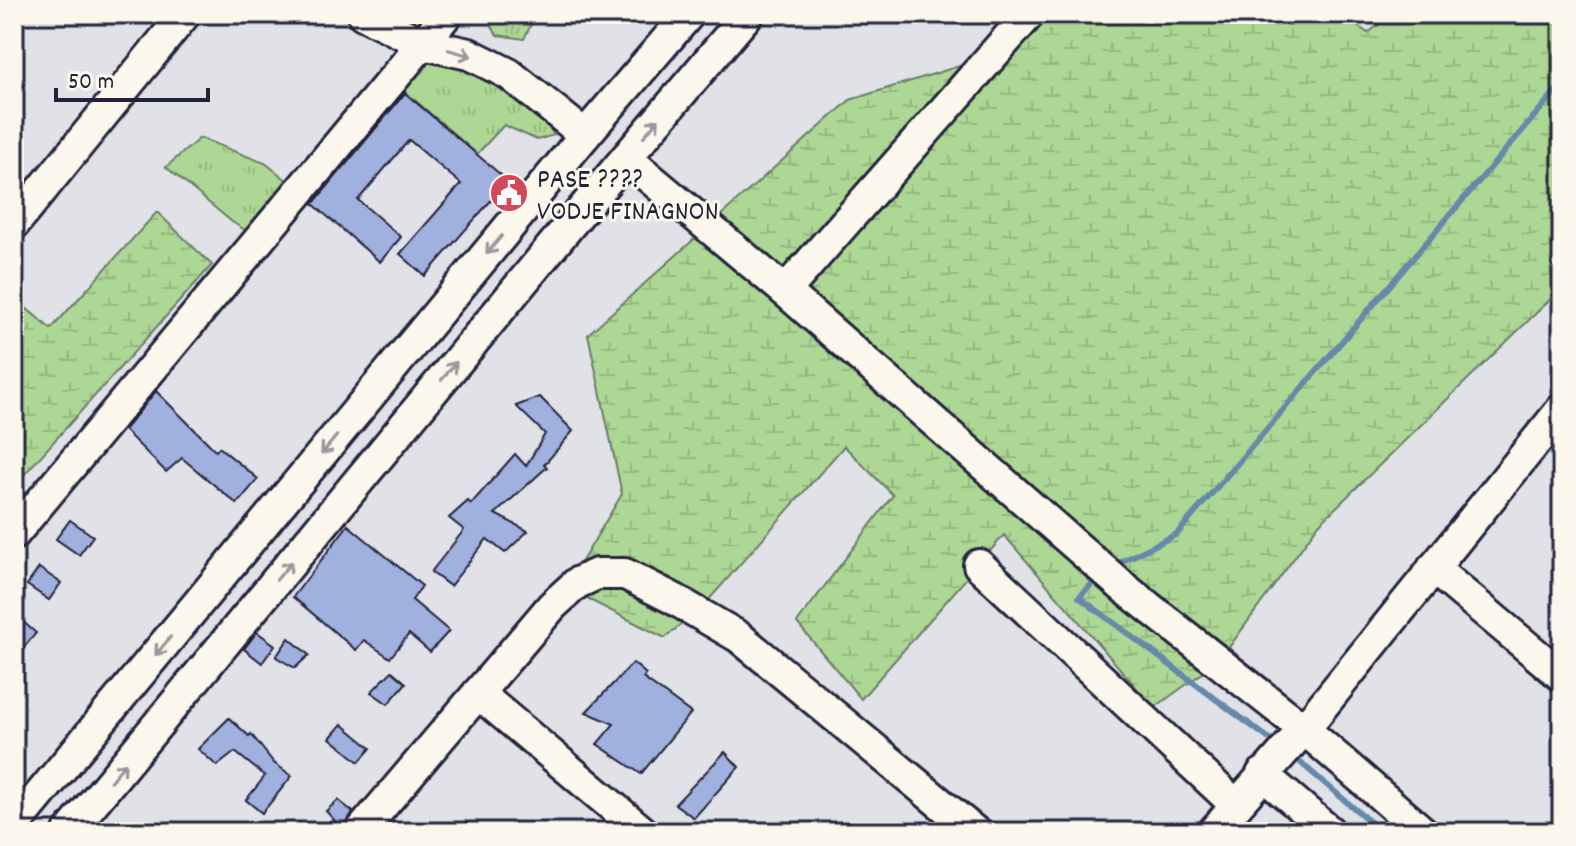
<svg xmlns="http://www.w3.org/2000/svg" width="1576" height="846" font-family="Dekko,sans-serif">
<defs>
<pattern id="grass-tufts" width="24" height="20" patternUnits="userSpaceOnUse" patternTransform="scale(2)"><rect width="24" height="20" fill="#add794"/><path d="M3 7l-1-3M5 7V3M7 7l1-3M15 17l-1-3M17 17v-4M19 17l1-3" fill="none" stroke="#95b880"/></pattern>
<pattern id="wetland-marsh" width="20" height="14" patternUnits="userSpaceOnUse" patternTransform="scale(2)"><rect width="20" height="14" fill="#add794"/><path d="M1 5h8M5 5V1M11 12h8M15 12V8" fill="none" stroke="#95b880"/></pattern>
</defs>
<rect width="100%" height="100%" fill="#e0e2e8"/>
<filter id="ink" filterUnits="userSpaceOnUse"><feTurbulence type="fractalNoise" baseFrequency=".0125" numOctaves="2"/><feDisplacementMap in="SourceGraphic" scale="16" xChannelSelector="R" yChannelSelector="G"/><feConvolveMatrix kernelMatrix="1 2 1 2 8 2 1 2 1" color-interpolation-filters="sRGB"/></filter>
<g filter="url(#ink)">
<g fill="url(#grass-tufts)" stroke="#687c68" stroke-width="2">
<path d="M485 14H536L524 39 497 35Z"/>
<path d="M432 47 532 102 554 135 537 140 504 125 477 154 401 88Z"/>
<path d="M200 138 265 163 288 181 271 230 253 235 232 222 166 167Z"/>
</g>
<g fill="url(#wetland-marsh)" stroke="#687c68" stroke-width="2">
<path d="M1040 14H1339L1368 33 1392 14H1562V288L1319 524 1219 661 1154 708 1004 535 861 699 797 623 893 495 844 446 706 603 665 638 566 588 622 494 588 334 850 100 1008 51Z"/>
<path d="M157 212 212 265 14 486V298L51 329Z"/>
</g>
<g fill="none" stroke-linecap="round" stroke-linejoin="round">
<g stroke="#6589a9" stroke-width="6">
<path d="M1111 567 1177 534 1562 84"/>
<path d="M1099 577 1079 597 1268 738"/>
<path d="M1301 763 1382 832"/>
</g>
</g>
<g fill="#a0b0df" stroke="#22223b" stroke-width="2">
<path d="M405 93 508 181 425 276 400 254 461 184 409 140 358 200 401 237 380 262 313 204Z"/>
<path d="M156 391 216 451 219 447 258 479 237 504 182 458 166 472 124 430Z"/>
<path d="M540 397 573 431 544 465 547 467 495 514 528 531 505 553 487 539 450 586 431 572 464 530 449 518 468 501 471 504 515 454 526 466 545 434 516 406Z"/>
<path d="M70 520 93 536 79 555 56 539Z"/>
<path d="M348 525 422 586 412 600 449 631 430 652 409 634 390 658 364 640 356 650 293 597Z"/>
<path d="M39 568 61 583 49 600 27 585Z"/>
<path d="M14 614 36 633 14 659Z"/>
<path d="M257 632 275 645 262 663 244 649Z"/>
<path d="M289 638 309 655 295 668 276 657Z"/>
<path d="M633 663 646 674 643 678 691 713 641 774 597 744 614 724 586 712Z"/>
<path d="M392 671 406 683 388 704 371 692Z"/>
<path d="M229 718 249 736 251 734 274 763 292 776 262 813 246 800 265 776 235 752 217 766 198 749Z"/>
<path d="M342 724 371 748 359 762 330 738Z"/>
<path d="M725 752 739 767 694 818 675 804Z"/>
<path d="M338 800 353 812 342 829 326 811Z"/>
</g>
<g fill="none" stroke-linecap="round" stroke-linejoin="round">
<defs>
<g id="minor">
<path d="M363 14 423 44 469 54 509 74 585 135"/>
<path d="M626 158 785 291 1029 14"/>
<path d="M14 224 185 14"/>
<path d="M785 291 1123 587 1304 729 1423 832"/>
<path d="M14 534 447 14"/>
<path d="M979 565 1236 805"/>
<path d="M1433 568 1562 676"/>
<path d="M478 693 643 832"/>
<path d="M1262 774 1330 832"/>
<path d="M14 826 585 135 689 14"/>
<path d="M69 832 582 210 748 14"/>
<path d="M360 832 552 606 577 583 597 574H625L674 599 739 637 975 832"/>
<path d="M1213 832 1304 729 1562 409"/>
</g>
</defs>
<use href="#minor" stroke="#22223b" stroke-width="36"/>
<use href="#minor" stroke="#fbf7ec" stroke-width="30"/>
</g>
<defs><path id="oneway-shaft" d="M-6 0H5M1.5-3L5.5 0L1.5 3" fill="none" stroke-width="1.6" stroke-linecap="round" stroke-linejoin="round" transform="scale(2)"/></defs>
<g stroke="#99979c">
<use href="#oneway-shaft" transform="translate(460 53) rotate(16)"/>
<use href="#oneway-shaft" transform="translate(651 128) rotate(-50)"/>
<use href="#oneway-shaft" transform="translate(494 245) rotate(130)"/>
<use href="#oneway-shaft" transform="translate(449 371) rotate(-50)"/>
<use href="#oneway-shaft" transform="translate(329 445) rotate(130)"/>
<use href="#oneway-shaft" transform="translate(284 571) rotate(-50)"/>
<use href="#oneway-shaft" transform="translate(163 646) rotate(130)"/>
<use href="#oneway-shaft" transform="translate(118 772) rotate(-50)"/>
</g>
</g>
<defs>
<symbol id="civic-disc" viewBox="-11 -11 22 22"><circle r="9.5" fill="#d1495b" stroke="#fbf7ec"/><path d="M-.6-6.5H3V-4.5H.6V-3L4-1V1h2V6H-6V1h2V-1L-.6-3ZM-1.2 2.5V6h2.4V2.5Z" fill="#fff"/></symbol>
</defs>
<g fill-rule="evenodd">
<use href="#civic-disc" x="487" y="171" width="44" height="44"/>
</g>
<g text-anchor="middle" stroke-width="6" stroke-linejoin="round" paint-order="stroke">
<g font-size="28" fill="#22223b" stroke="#fbf7ec" text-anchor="start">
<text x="537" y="187">PASE ????<tspan x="537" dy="32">VODJE FINAGNON</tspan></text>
</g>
</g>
<rect width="1576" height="846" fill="none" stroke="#fbf7ec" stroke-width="48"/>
<rect x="24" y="24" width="1528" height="798" fill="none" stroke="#22223b" stroke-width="3" filter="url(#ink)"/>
<path d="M56 88v12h152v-12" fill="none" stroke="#22223b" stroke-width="4"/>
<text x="68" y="88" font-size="24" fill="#22223b" stroke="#fbf7ec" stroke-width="6" paint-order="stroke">50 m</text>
</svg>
